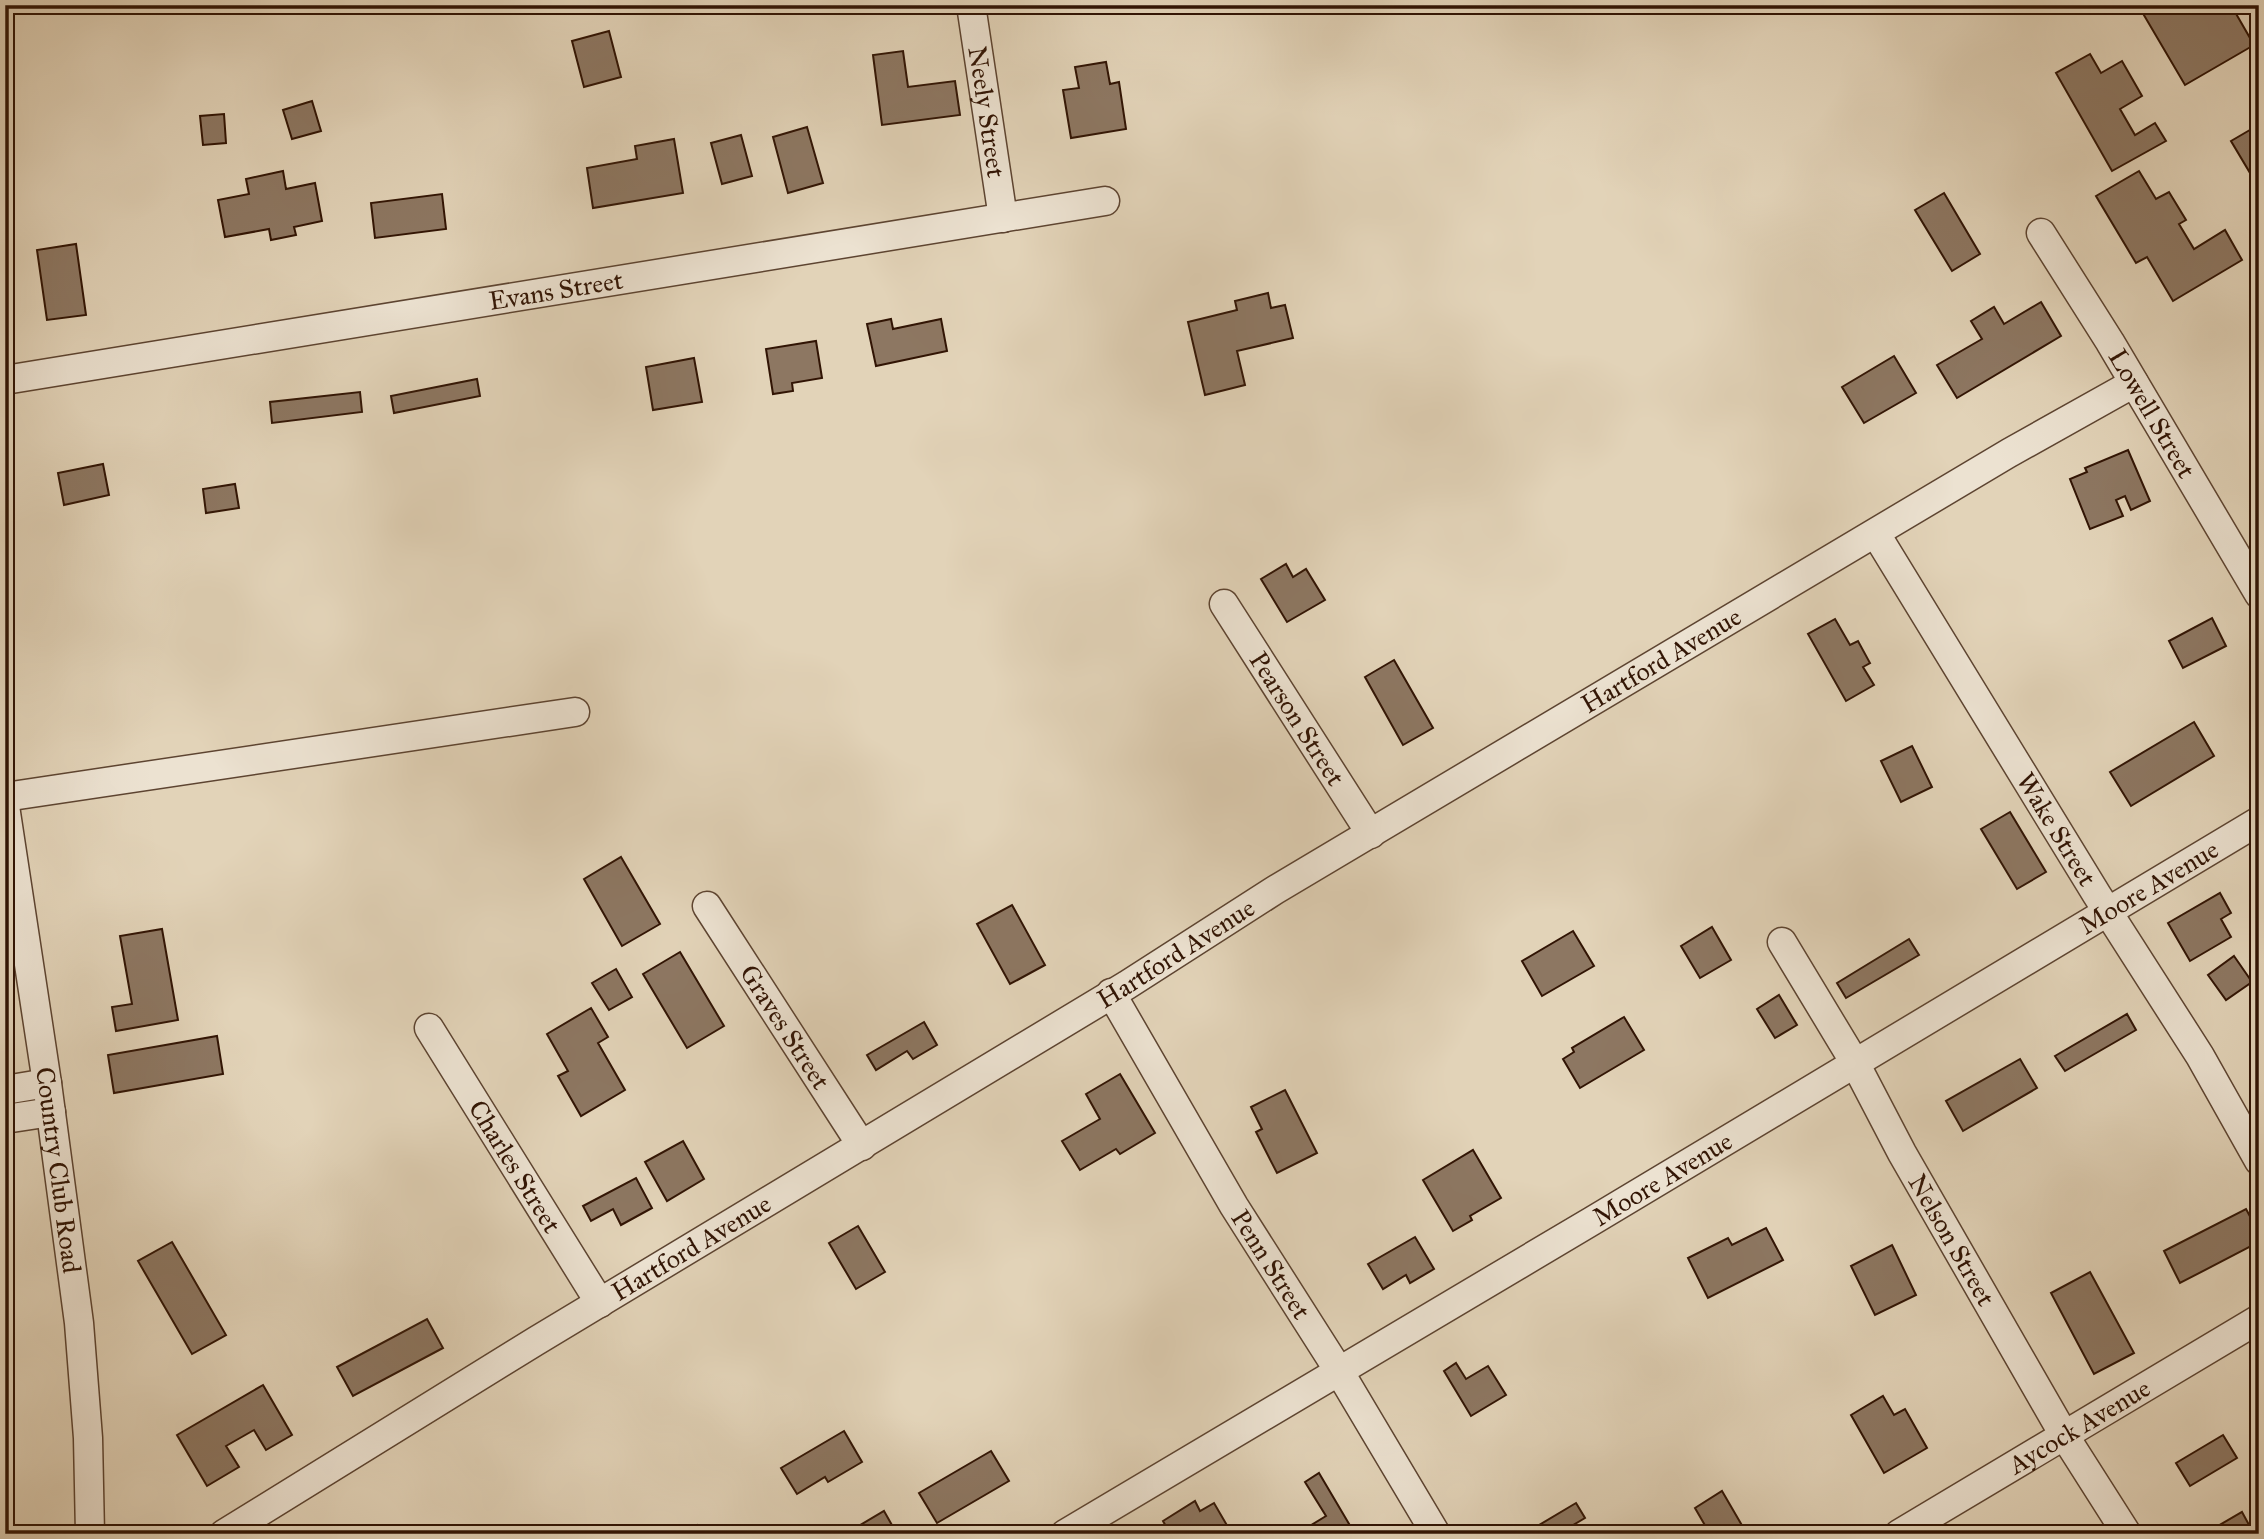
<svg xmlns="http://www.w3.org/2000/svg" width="2264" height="1539" font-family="'IM FELL Great Primer',serif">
<rect width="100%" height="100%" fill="#e2d3b8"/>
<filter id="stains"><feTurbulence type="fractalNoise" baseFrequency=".00286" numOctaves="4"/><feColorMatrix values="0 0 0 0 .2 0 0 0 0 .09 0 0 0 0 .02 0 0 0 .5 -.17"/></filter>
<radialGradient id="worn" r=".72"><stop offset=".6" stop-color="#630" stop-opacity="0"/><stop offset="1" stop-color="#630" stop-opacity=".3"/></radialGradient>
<g fill="#8d7762" stroke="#311404" stroke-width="2">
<path d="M2138 5H2231L2254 45 2185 85Z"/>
<path d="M609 31 621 77 584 87 572 41Z"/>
<path d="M903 51 908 87 955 81 960 115 882 125 873 55Z"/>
<path d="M2090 54 2101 73 2122 61 2142 96 2120 109 2135 135 2155 123 2166 141 2112 171 2056 73Z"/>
<path d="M1106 62 1110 84 1119 82 1126 129 1071 138 1063 90 1079 88 1075 67Z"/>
<path d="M312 101 321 131 292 139 283 110Z"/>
<path d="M224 114 226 143 203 145 200 116Z"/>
<path d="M807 127 823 183 788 193 773 137Z"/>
<path d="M2255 127 2259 133V181L2256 183 2231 141Z"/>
<path d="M741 135 752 176 722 184 711 143Z"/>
<path d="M674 139 683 193 593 208 587 168 637 159 635 146Z"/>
<path d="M283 171 286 189 315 183 322 221 294 227 296 235 271 240 269 229 225 237 218 200 249 194 246 179Z"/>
<path d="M2139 171 2156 199 2169 192 2186 220 2179 224 2194 249 2225 230 2242 260 2173 301 2147 257 2136 263 2096 196Z"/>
<path d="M1944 193 1980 254 1952 271 1915 210Z"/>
<path d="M442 194 446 229 375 238 371 203Z"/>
<path d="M76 244 86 315 47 320 37 250Z"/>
<path d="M1268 293 1271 308 1285 305 1293 338 1237 351 1245 385 1205 395 1188 322 1237 310 1235 301Z"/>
<path d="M2041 302 2061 336 1957 398 1937 365 1982 339 1971 321 1994 307 2004 324Z"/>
<path d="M891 319 893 329 941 319 947 351 876 366 867 324Z"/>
<path d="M816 341 822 378 792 383 793 391 773 394 766 349Z"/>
<path d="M1894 356 1916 393 1864 423 1842 387Z"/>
<path d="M694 358 702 402 653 410 646 367Z"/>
<path d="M477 379 480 396 394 413 391 396Z"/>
<path d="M360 392 362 412 272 423 270 402Z"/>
<path d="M2128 450 2150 501 2131 510 2125 496 2116 500 2123 516 2090 529 2070 479 2087 472 2085 468Z"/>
<path d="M103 464 109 495 64 505 58 473Z"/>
<path d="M235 484 239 508 206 513 203 489Z"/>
<path d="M1286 564 1293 577 1306 569 1325 600 1287 622 1261 579Z"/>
<path d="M2212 618 2226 646 2183 668 2169 641Z"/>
<path d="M1835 619 1850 645 1858 641 1870 663 1863 667 1874 685 1846 701 1808 634Z"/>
<path d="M1394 660 1433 728 1403 745 1365 677Z"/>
<path d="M2194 722 2214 756 2131 806 2110 772Z"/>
<path d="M1912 746 1932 787 1901 802 1881 761Z"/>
<path d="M2010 812 2046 872 2017 889 1981 829Z"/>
<path d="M621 857 660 924 622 946 584 879Z"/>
<path d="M2220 893 2231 913 2221 919 2231 937 2190 961 2168 923Z"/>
<path d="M1012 905 1045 965 1010 984 977 924Z"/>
<path d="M1712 927 1731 960 1700 978 1681 946Z"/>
<path d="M162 929 178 1020 116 1031 112 1007 132 1004 120 936Z"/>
<path d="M1573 931 1594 966 1542 996 1522 961Z"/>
<path d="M1909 939 1919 955 1846 998 1837 983Z"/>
<path d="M680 952 724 1026 687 1048 643 974Z"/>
<path d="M2234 956 2252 982 2226 1000 2208 975Z"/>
<path d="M616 969 632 997 609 1010 592 983Z"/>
<path d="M1779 995 1797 1025 1775 1038 1757 1009Z"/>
<path d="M591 1008 608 1037 598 1043 625 1090 581 1116 558 1076 568 1071 547 1034Z"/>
<path d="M2127 1014 2136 1030 2065 1071 2055 1056Z"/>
<path d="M1624 1017 1644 1050 1580 1088 1563 1059 1574 1052 1572 1048Z"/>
<path d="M924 1022 937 1045 913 1059 907 1051 876 1070 867 1055Z"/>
<path d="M217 1036 223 1074 114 1093 108 1055Z"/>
<path d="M2020 1059 2037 1088 1963 1131 1946 1101Z"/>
<path d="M1120 1074 1155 1133 1120 1154 1116 1149 1080 1170 1062 1141 1100 1119 1086 1094Z"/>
<path d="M1285 1090 1317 1153 1277 1173 1256 1132 1262 1129 1251 1107Z"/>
<path d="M683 1141 704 1179 667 1201 645 1162Z"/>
<path d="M1473 1150 1501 1198 1470 1216 1472 1220 1453 1231 1423 1180Z"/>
<path d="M636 1178 652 1208 621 1225 613 1209 591 1221 583 1206Z"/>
<path d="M2246 1209 2259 1233V1242L2180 1283 2164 1251Z"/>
<path d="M858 1226 885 1272 856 1289 829 1243Z"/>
<path d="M1766 1228 1783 1260 1708 1298 1688 1258 1728 1238 1732 1245Z"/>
<path d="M1415 1237 1434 1269 1410 1283 1406 1275 1383 1289 1368 1264Z"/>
<path d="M172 1242 226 1335 192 1354 138 1261Z"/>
<path d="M1892 1245 1916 1295 1875 1315 1851 1266Z"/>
<path d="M2090 1272 2134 1353 2094 1374 2051 1293Z"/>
<path d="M427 1319 443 1348 353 1396 337 1367Z"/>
<path d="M1456 1363 1466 1379 1488 1366 1506 1395 1471 1416 1444 1371Z"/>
<path d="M263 1385 292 1435 266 1450 254 1430 226 1446 239 1467 207 1486 177 1435Z"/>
<path d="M1883 1396 1894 1415 1905 1409 1927 1448 1884 1473 1851 1415Z"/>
<path d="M844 1431 862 1462 828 1482 825 1477 797 1494 781 1468Z"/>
<path d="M2223 1435 2237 1458 2190 1486 2176 1463Z"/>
<path d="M991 1451 1009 1481 937 1523 919 1493Z"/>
<path d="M1319 1473 1355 1534H1312L1308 1527 1326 1516 1305 1482Z"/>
<path d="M1722 1491 1747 1534H1710L1695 1508Z"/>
<path d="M1195 1501 1200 1511 1214 1503 1232 1534H1161L1168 1530 1163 1521Z"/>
<path d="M1576 1503 1585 1518 1558 1534H1524Z"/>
<path d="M884 1511 897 1534H845Z"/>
<path d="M2242 1512 2254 1534H2204Z"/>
<path d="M697 1525 702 1534H681Z"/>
</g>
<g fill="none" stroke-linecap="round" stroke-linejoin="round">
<defs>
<g id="minor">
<path id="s1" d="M971 5 1003 218"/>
<path id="s2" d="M2041 233 2110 342 2259 594"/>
<path id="s3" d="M5 380 1105 201"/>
<path id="s4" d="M1876 534 2097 895 2200 1056 2259 1161"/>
<path id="s5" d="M1224 604 1371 834"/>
<path d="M5 797 575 712"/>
<path id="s6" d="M5 806 47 1083 79 1323 88 1438 90 1534"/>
<path id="s7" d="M707 906 862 1146"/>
<path id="s8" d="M1782 942 1855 1063 1902 1153 2064 1435 2127 1534"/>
<path id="s9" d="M1111 993 1234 1206 1339 1371 1436 1534"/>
<path id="s10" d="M429 1028 600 1303"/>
<path d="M5 1090 47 1083"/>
<path d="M5 1119 51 1112"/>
<path id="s11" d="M224 1534 536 1341 1127 985 1275 890 2009 453 2134 383"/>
<path id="s12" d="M1065 1534 1592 1221 2259 821"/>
<path id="s13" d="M1899 1534 2259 1319"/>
</g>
</defs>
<use href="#minor" stroke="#5d4431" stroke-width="31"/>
<use href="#minor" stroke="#ece2d1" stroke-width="28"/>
</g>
<g text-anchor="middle" stroke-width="5" stroke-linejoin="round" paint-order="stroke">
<g font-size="26" fill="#311404" stroke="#ece2d1">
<text dy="9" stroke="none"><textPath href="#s1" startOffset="108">Neely Street</textPath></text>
<text dy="9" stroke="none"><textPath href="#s3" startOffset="558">Evans Street</textPath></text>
<text dy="9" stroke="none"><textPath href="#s2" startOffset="212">Lowell Street</textPath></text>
<text dy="9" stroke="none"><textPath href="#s11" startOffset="1682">Hartford Avenue</textPath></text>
<text dy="9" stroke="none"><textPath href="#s5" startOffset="136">Pearson Street</textPath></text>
<text dy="9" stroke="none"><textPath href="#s4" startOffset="346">Wake Street</textPath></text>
<text dy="9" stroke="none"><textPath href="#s12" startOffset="1262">Moore Avenue</textPath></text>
<text dy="9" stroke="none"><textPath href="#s11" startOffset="1115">Hartford Avenue</textPath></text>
<text dy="9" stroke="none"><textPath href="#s7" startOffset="144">Graves Street</textPath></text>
<text dy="9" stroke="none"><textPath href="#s10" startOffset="163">Charles Street</textPath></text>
<text dy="9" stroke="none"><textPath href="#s6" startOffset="368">Country Club Road</textPath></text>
<text dy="9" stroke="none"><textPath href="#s12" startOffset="695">Moore Avenue</textPath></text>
<text dy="9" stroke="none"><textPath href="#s8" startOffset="343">Nelson Street</textPath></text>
<text dy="9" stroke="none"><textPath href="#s11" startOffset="548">Hartford Avenue</textPath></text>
<text dy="9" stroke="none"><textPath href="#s9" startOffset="315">Penn Street</textPath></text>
<text dy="9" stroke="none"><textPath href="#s13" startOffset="210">Aycock Avenue</textPath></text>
</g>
</g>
<rect width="2264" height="1539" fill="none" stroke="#e2d3b8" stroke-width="28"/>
<rect x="7" y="7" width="2250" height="1525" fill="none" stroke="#311404" stroke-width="3.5"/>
<rect x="14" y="14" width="2236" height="1511" fill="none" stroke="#311404" stroke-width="2"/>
<rect width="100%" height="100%" filter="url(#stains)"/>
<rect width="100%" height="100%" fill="url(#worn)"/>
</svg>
